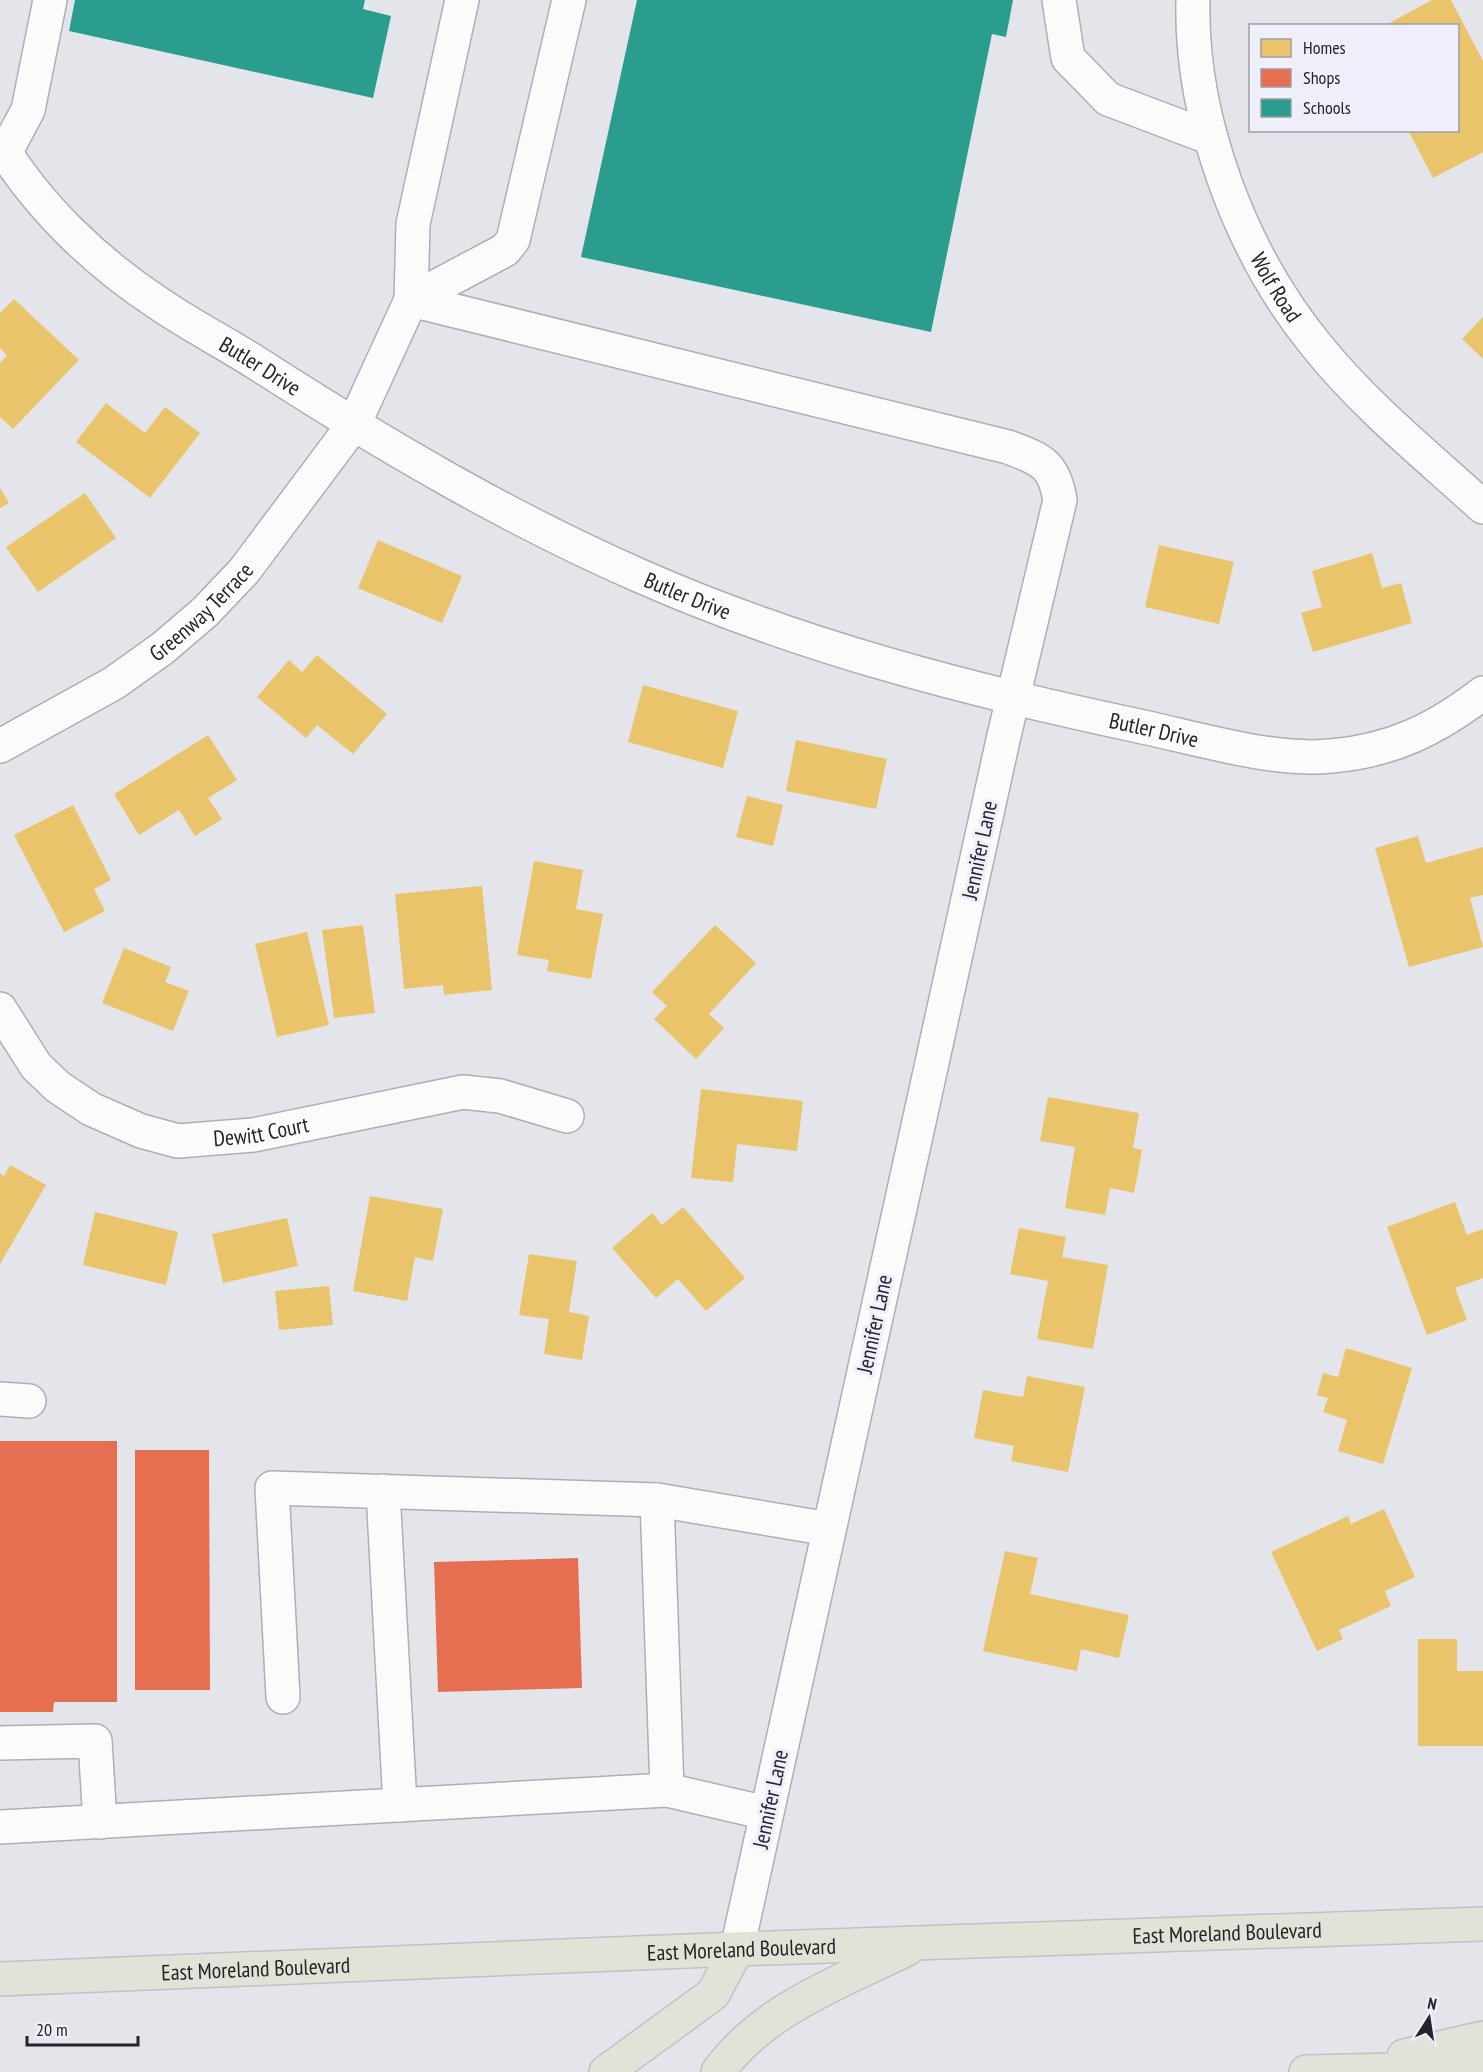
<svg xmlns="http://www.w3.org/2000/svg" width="1483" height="2072" font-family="'PT Sans Narrow',sans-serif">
<rect width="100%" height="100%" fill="#e4e5eb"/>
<g fill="#e9c46a">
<path d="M1432 0H1451L1483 61V152L1433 178 1408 130H1458V26H1384Z"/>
<path d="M14 299 79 360 13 429 0 417V363L7 355 0 348V313Z"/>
<path d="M1483 317V359L1462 339Z"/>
<path d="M106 403 145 433 165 407 200 433 150 498 76 442Z"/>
<path d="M0 488 9 503 0 508Z"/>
<path d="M85 493 116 538 38 592 6 547Z"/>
<path d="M378 540 462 576 442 623 358 588Z"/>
<path d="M1159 545 1234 562 1219 624 1145 607Z"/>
<path d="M1372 553 1382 588 1401 583 1412 623 1313 652 1301 613 1322 607 1312 571Z"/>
<path d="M317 655 387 714 353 754 317 725 306 738 257 697 289 660 302 672Z"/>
<path d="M643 685 738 711 723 768 628 742Z"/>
<path d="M208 735 237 780 208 798 222 819 195 836 179 810 139 835 114 794Z"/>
<path d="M796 740 887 759 876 809 786 791Z"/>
<path d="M747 796 783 805 773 846 736 837Z"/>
<path d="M73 805 111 880 94 889 105 911 64 932 14 835Z"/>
<path d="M1418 836 1426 863 1483 847V895L1470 898 1483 947 1409 967 1375 848Z"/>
<path d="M534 861 583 870 576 909 603 914 591 979 547 971 549 960 517 955Z"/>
<path d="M482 886 492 990 444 995 443 985 404 989 395 894Z"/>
<path d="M363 925 375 1013 334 1018 322 930Z"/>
<path d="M715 925 756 963 709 1014 724 1028 696 1059 654 1019 667 1006 652 992Z"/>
<path d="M307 932 329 1025 277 1037 255 944Z"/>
<path d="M124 948 171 967 165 982 189 991 173 1031 102 1003Z"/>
<path d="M701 1089 803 1101 797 1151 737 1144 733 1182 691 1178Z"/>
<path d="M1048 1097 1139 1113 1133 1148 1142 1150 1134 1193 1110 1188 1105 1215 1065 1208 1075 1147 1040 1141Z"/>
<path d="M10 1165 46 1185 0 1264V1173L4 1176Z"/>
<path d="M370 1196 443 1209 433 1261 415 1257 407 1301 353 1291Z"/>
<path d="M1455 1202 1467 1235 1483 1229V1278L1455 1288 1467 1320 1427 1335 1387 1227Z"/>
<path d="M683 1207 745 1278 706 1311 678 1279 656 1298 612 1248 652 1213 662 1225Z"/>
<path d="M95 1212 178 1232 166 1285 83 1265Z"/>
<path d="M287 1218 298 1266 223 1283 212 1234Z"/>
<path d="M1019 1228 1066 1237 1062 1257 1108 1265 1093 1349 1037 1339 1048 1281 1010 1274Z"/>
<path d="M529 1254 577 1261 569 1312 589 1316 582 1360 544 1354 549 1319 519 1315Z"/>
<path d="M329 1286 333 1325 279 1330 275 1291Z"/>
<path d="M1346 1348 1412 1368 1383 1464 1338 1451 1347 1420 1323 1412 1328 1398 1317 1395 1323 1373 1338 1377Z"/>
<path d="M1027 1376 1085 1387 1068 1472 1011 1461 1014 1446 974 1438 983 1390 1023 1397Z"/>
<path d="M1384 1509 1415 1577 1385 1591 1391 1606 1339 1630 1343 1639 1317 1651 1271 1552 1348 1516 1351 1524Z"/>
<path d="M1005 1551 1038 1558 1030 1594 1129 1615 1119 1658 1081 1649 1077 1671 983 1651Z"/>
<path d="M1418 1639H1457V1671H1483V1746H1418Z"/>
</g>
<g fill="#e76f51">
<path d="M0 1441H117V1702H54L53 1712H0Z"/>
<path d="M135 1450H209L210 1690H135Z"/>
<path d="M578 1558 582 1688 438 1692 434 1562Z"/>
</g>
<g fill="#2a9d8f">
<path d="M75 0H365L363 9 391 16 373 98 69 31Z"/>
<path d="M637 0H1013L1006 37 992 34 931 332 581 257Z"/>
</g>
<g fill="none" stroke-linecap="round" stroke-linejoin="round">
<defs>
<g id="minor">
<path d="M462 0 413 224 411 300 505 250 513 240 569 0"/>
<path d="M1059 0 1068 58 1108 99 1211 138"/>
<path id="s1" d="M1193 0C1190 119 1241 253 1316 345 1365 406 1426 455 1483 507"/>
<path id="s2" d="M0 144C38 207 97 263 158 303 190 325 225 343 258 364 379 442 506 517 638 575 796 645 965 689 1134 725 1192 737 1272 762 1331 756 1392 751 1436 729 1483 693"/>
<path d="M5 153 28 110 50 0"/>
<path id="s3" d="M0 746 114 683 163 648 205 612 244 571 354 424 411 300 1008 447C1040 459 1054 463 1060 500L1003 740 737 1949"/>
<path id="s4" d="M0 1009 36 1066 58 1087 91 1109 141 1131 178 1141 253 1135 463 1092 500 1096 567 1116"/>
<path d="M0 1399 29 1401"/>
<path d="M383 1491 400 1805"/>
<path d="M283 1697 272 1488 657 1500 829 1529"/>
<path d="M0 1743 95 1741 100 1822"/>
<path d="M667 1790 766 1813"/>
<path d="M0 1827 667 1790 657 1500"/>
</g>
<g id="major">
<path id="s5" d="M0 1979 737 1949 1483 1924"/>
<path d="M1404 2056 1483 2038"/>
<path d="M606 2072 713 1994 737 1949"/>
<path d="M718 2072C762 2010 840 1982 907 1949"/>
<path d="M1306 2072 1483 2068"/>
</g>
</defs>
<use href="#minor" stroke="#afafb3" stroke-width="36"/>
<use href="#major" stroke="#c1c1c5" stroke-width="36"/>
<use href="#minor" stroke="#fbfbfc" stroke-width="33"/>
<use href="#major" stroke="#e2e2d8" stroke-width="33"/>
</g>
<g text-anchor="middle" stroke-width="6" stroke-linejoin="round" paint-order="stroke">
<g font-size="22" fill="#242429" stroke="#eeeffb">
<text dy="8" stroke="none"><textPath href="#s1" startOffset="303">Wolf Road</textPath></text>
<text dy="8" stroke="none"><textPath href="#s2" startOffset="346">Butler Drive</textPath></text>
<text dy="8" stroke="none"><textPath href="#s2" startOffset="832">Butler Drive</textPath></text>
<text dy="8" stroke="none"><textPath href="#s3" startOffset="243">Greenway Terrace</textPath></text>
<text dy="8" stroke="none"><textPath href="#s2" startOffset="1318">Butler Drive</textPath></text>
<text transform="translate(979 850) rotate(-78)" y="8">Jennifer Lane</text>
<text dy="8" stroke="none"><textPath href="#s4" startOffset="314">Dewitt Court</textPath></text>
<text transform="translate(874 1324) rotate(-78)" y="8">Jennifer Lane</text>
<text transform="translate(770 1799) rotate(-78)" y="8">Jennifer Lane</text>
<text dy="8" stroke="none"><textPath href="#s5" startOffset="1228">East Moreland Boulevard</textPath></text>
<text dy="8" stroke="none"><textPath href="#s5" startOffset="742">East Moreland Boulevard</textPath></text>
<text dy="8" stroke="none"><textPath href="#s5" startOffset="256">East Moreland Boulevard</textPath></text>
</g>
</g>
<rect x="1249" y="24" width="210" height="108" fill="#eeeffb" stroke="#9d9ea7" stroke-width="1.5"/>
<rect x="1261" y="39" width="30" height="18" fill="#e9c46a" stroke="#9d9ea7" stroke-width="1.5"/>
<text x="1303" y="54" font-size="18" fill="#242429">Homes</text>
<rect x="1261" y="69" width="30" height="18" fill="#e76f51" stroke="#9d9ea7" stroke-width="1.5"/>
<text x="1303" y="84" font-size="18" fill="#242429">Shops</text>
<rect x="1261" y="99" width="30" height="18" fill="#2a9d8f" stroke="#9d9ea7" stroke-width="1.5"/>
<text x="1303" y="114" font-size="18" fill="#242429">Schools</text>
<g transform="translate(1429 2018) rotate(12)" stroke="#eeeffb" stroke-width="4.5" paint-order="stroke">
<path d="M0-4.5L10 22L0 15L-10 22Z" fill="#242429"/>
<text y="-9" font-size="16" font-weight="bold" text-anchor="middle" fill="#242429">N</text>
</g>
<path d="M27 2036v9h111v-9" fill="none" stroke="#242429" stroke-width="3"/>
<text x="36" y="2036" font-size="18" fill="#242429" stroke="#eeeffb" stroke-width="4.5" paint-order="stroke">20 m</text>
</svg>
